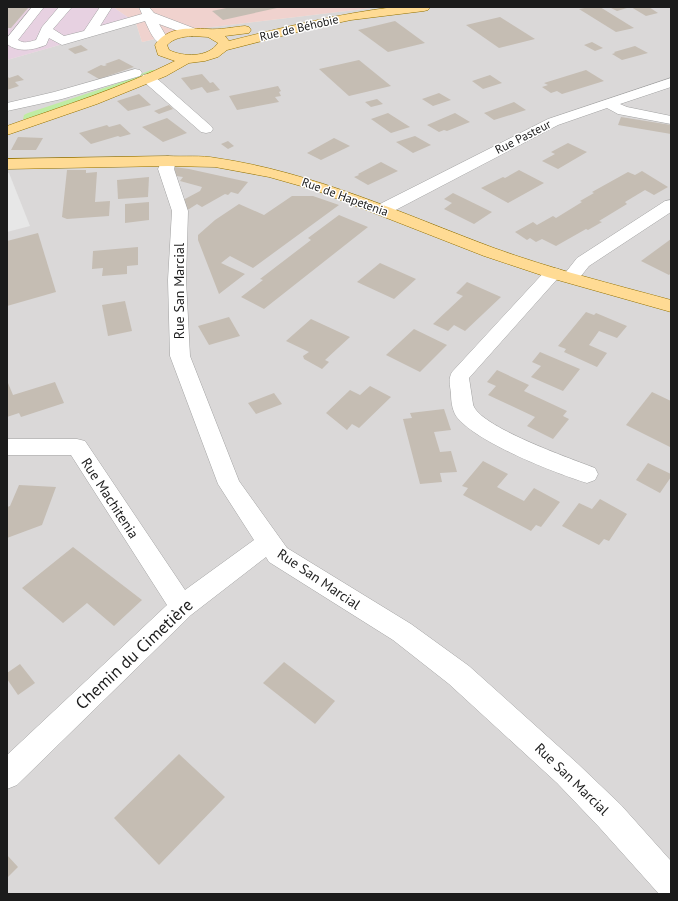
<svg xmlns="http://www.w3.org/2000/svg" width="678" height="901" font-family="'PT Sans',sans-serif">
<rect width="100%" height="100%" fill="#eeeae0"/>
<path fill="#dad8d8" d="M380 7H671V894H7V60L136 23 142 42 204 28Z"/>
<path fill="#f0d2ce" d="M113 7H380L204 28 142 42 136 23Z"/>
<path fill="#e7d1e1" d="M7 7H113L136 23 7 60Z"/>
<path fill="#bfeca2" d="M151 70H155V72L132 82 28 120 23 119 24 115 28 113 116 84Z"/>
<path fill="#e7e7e7" d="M7 173H9L30 226 7 232Z"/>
<g fill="#c5bdb3">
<path d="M7 7H29L11 28H7Z"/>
<path d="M231 7H277V8L223 20 212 11Z"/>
<path d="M590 7H600L634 28 616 32 579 9Z"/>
<path d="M609 7H627V8L617 11Z"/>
<path d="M631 7H649L658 13 646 16Z"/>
<path d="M500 17 535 39 499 48 466 25Z"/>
<path d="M395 21 425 43 388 52 358 30Z"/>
<path d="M592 42 603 48 595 51 584 45Z"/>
<path d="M81 45 88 50 75 54 68 49Z"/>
<path d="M635 46 648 53 622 60 612 54 615 53 614 52Z"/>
<path d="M119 59 134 67 99 79 87 72 101 65 104 66 107 65 105 64Z"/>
<path d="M359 60 391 86 349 96 319 69Z"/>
<path d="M586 70 604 81 562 94 557 91 551 93 542 87 548 85 544 83Z"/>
<path d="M202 74 210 83 213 82 220 90 207 93 202 87 191 90 181 78Z"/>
<path d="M18 75 24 80 15 82 19 86 7 90V76L9 78Z"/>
<path d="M490 75 502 83 483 89 472 81Z"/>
<path d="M278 86 281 91 279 92 281 96 275 97 279 102 237 110 229 96Z"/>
<path d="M439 93 451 100 433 106 422 99Z"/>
<path d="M139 94 151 105 128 111 117 101Z"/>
<path d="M377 99 383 104 371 107 365 102Z"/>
<path d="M514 102 526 110 494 120 484 113Z"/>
<path d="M169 105 173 109 159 114 154 111Z"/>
<path d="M388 113 410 127 391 133 371 119Z"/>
<path d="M455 113 470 122 447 131 444 130 439 132 427 125Z"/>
<path d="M621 117 671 125V134L618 125Z"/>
<path d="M167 118 187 133 163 142 142 127Z"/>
<path d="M120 124 131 134 120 137 118 136 91 144 79 133 107 125 109 127Z"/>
<path d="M415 136 431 145 413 153 396 142Z"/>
<path d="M18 137 43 138 36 150H11Z"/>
<path d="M334 138 350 146 321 160 307 153Z"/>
<path d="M228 141 234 146 228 149 221 144Z"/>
<path d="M568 143 587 152 558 169 542 161 555 154 551 152Z"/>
<path d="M381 162 398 171 368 185 354 177 359 175 358 174Z"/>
<path d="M174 167 189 169 248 182 238 194 231 192 228 195 225 194 202 207 197 204 186 211 183 200 200 191 202 187 180 181 183 177 176 176Z"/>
<path d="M67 170H86V173L97 172 95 202 110 201 109 216 67 219 62 217Z"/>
<path d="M519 170 544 183 508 203 481 188 503 177 505 178Z"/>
<path d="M642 171 668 187 654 195 645 190 625 202 627 204 599 221 602 222 588 230 586 229 556 246 542 239 536 242 530 238 527 240 515 232 533 222 537 225 553 216 556 218 582 202 580 201 594 193 592 192 628 172 635 175Z"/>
<path d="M149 177 148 197 118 199 117 180Z"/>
<path d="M453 193 492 212 474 224 444 209 452 203 444 199Z"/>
<path d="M292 196H313L339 205 253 268 230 256 221 263 245 274 219 294 198 240V235L215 220 239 204 264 215Z"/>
<path d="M149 202V220L125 223V204Z"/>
<path d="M339 215 368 227 264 309 241 297 263 280 260 279 311 240 308 238Z"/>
<path d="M38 233 56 292 7 306V241Z"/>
<path d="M671 239V273L669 275 641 261Z"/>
<path d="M138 247V265L127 266V274L102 276 103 268 92 269 93 251Z"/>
<path d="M380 263 416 279 394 299 357 282Z"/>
<path d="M467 282 501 297 465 331 454 325 448 331 433 324 463 296 456 293Z"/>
<path d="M125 301 132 331 108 336 102 305Z"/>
<path d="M586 312 594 315 596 313 627 326 617 338 599 331 589 345 607 353 597 367 564 352 566 349 558 346Z"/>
<path d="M229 317 240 336 209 345 198 326Z"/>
<path d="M311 319 350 337 325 360 329 362 322 369 304 359 303 356 309 352 286 341Z"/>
<path d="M414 329 447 345 420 372 386 355Z"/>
<path d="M540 352 580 369 563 391 531 377 541 366 532 362Z"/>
<path d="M497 370 529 385 524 391 567 411 563 416 569 419 553 439 527 426 535 417 488 395 496 386 487 382Z"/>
<path d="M55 382 64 403 21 417 19 413 7 417V383H8L13 395Z"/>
<path d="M370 386 391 397 359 428 352 424 347 430 326 413 350 390 360 395Z"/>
<path d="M652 392 671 401 670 447 626 425Z"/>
<path d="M274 393 282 404 256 414 248 403Z"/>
<path d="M444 409 451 430 434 432 440 452 451 451 457 472 440 473 442 482 420 484 403 419 412 418 410 413Z"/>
<path d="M483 461 508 474 497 487 524 501 534 488 560 502 541 527 536 525 531 531 463 495 468 488 462 486Z"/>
<path d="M648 463 671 474V477L660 493 636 480Z"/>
<path d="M19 485 56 487 42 525 7 538V507L10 506Z"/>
<path d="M600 499 627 514 609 541 604 539 599 545 562 526 579 503 592 509Z"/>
<path d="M73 547 142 600 114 626 87 603 63 623 22 588Z"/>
<path d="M284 662 335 701 315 724 263 683Z"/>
<path d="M20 664 35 683 18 695 7 679V673Z"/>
<path d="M179 754 225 797 159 865 114 818Z"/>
<path d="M7 855 18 867 7 878Z"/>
</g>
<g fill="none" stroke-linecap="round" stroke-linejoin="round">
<defs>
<g id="minor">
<path d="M32 7H44L18 40C24 44 29 42 36 40L42 27 59 7H72L53 29 64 36 84 31 100 7H112L100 26 142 14 139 7H149L154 13 196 29 198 32 196 35 192 36 159 24 169 41 168 44C155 47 150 31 145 21L62 45 49 38 46 45C33 50 19 53 7 44V38Z"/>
<path d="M135 69 140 70 142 73 140 76 62 99 7 111V103L54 92Z"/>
<path d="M148 74 153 75 211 126 213 129 211 132 206 133 201 132 143 81 141 78 143 75Z"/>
<path d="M671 78V87L620 104 627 107 671 116V124L618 114 607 108 558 125 388 214 382 215 376 214 374 210 376 206 548 119Z"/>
<path d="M168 156 173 158 176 161 174 169 188 211 186 280 190 356 239 481 287 548 411 624 469 666 577 763 621 805 671 861V894H659L599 827 557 783 449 684 393 640 269 562 266 557 191 615 17 785 7 789V755L167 605 71 455H7V439H77L85 441 185 590 254 540 218 484 170 356 168 280 172 211 158 169 163 158Z"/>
<path d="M671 200V212L589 266 577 281 571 283 565 281 562 277 577 258 665 201Z"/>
<path d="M553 268 559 269 562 273 559 277 469 378 473 404C477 426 572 459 595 468L598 474 595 480 587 483C555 473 475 442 456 416 452 409 451 401 451 393 450 385 448 379 452 372L547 269Z"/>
</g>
<g id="major">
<path d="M394 7H430L428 10 424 11 351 20 313 28 227 50 218 57 205 61 189 63 166 76 97 104 7 135V126C63 106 121 88 175 61L158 55 155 45C167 27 188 28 208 29 220 30 233 27 245 26L249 27 251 30 249 33 225 36 229 41C285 27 338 14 394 7ZM192 36 208 37 218 43C208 58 183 57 169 50L167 45C174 38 182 37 192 36Z"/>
<path d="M168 156C184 157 201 155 216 158 313 172 403 214 494 248 552 269 612 284 671 300V312L547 277 484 256 315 190 269 177 215 167 168 166 7 169V159Z"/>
</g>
</defs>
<use href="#minor" stroke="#a2a2a2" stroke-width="1"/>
<use href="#major" stroke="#937100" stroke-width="1"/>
<use href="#minor" fill="#fff" fill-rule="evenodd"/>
<use href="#major" fill="#ffdb94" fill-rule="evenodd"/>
</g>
<g text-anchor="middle" stroke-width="3" stroke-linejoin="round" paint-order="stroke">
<g font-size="12" fill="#1b1b1b" stroke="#fff">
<text transform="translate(299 28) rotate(-13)" y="4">Rue de Béhobie</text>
<text transform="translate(523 137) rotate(-27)" y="4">Rue Pasteur</text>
<text transform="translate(345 197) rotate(20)" y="4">Rue de Hapetenia</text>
</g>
<g font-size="14" fill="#1b1b1b" stroke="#fff">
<text transform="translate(179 291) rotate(-90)" y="5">Rue San Marcial</text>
<text transform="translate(110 498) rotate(57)" y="5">Rue Machitenia</text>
<text transform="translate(319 579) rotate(34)" y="5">Rue San Marcial</text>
<text transform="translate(572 779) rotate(44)" y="5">Rue San Marcial</text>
</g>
<g font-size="17" fill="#1b1b1b" stroke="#fff">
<text transform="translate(134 654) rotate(-43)" y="6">Chemin du Cimetière</text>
</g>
</g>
<rect width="678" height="901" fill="none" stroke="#1b1b1b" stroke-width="16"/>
</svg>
